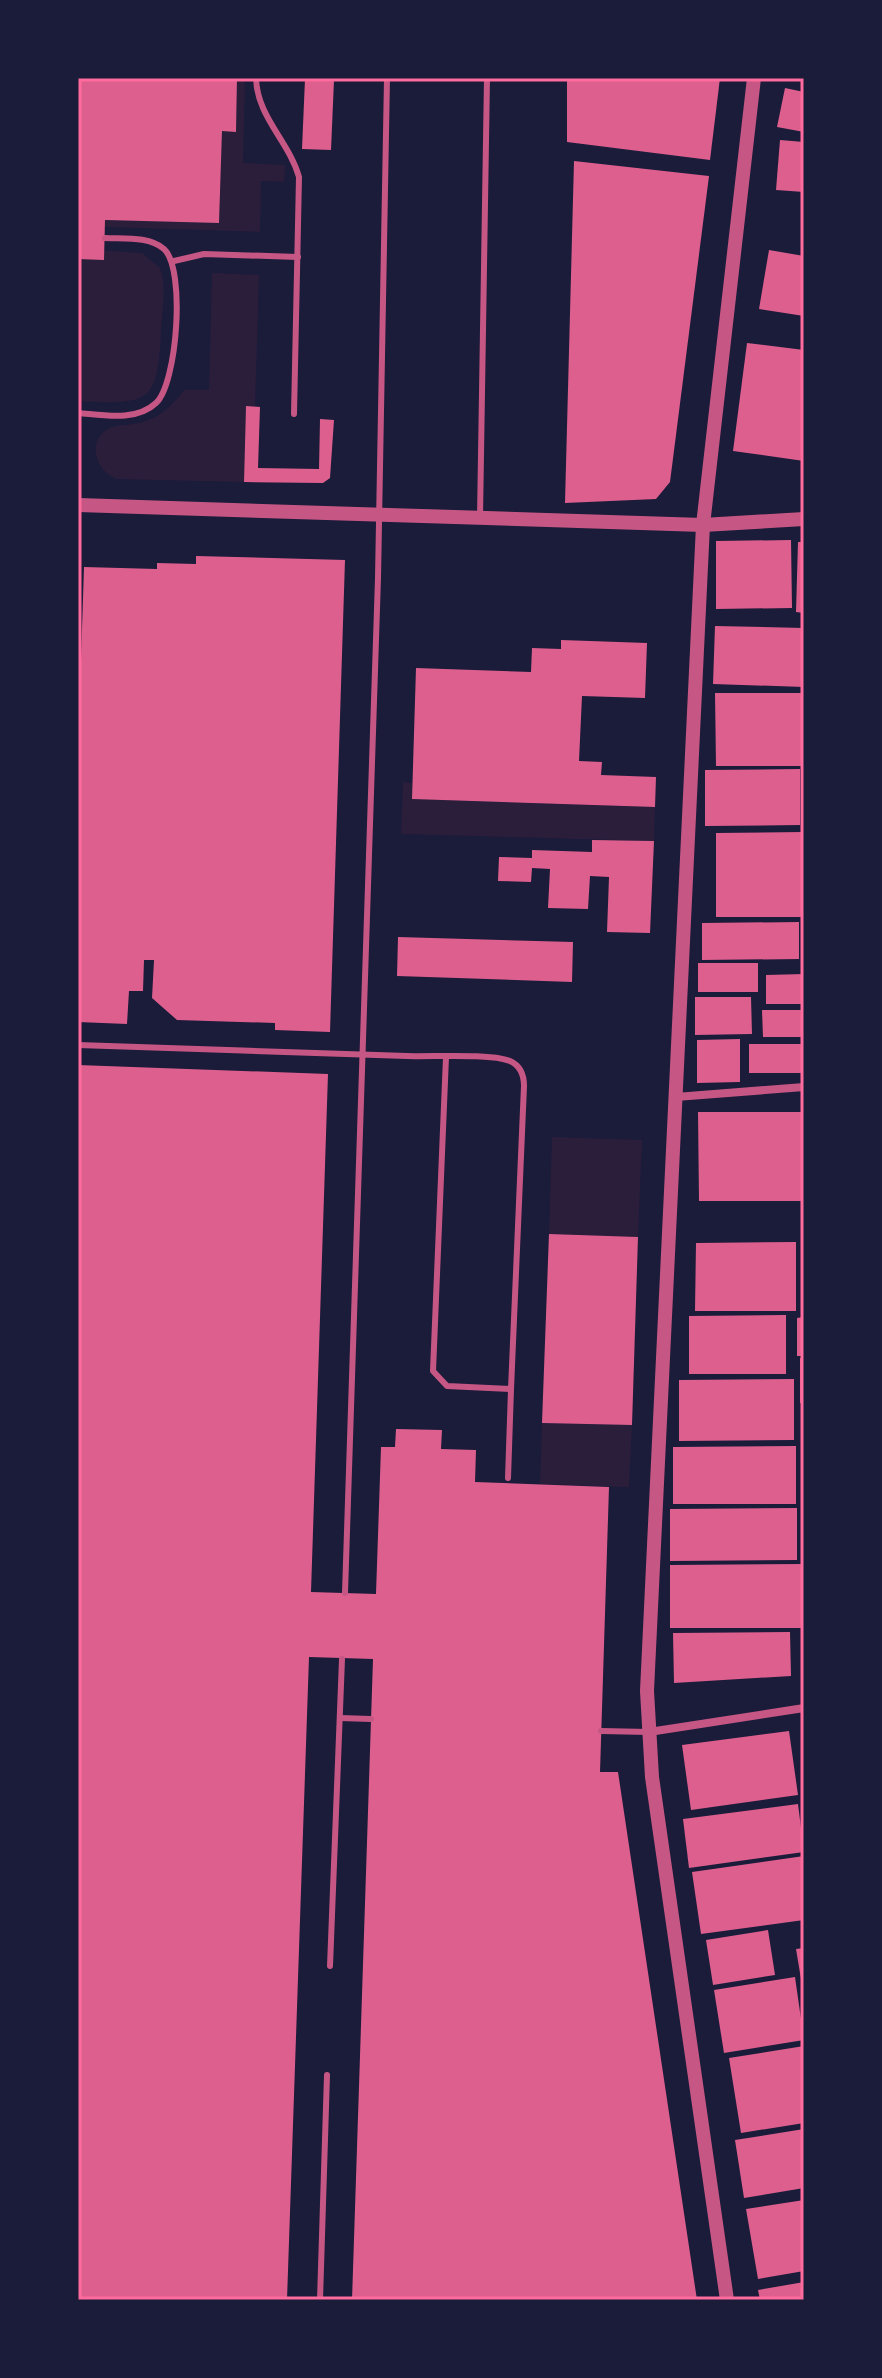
<svg xmlns="http://www.w3.org/2000/svg" width="882" height="2378" font-family="Manrope,sans-serif">
<rect width="100%" height="100%" fill="#1b1b3a"/>
<g fill="#2a1e3b">
<path d="M237 78H245L243 163 285 165 284 182 261 181 260 232 105 227V220L219 223 222 131H236Z"/>
<path d="M78 249 142 253 160 268C167 287 162 311 161 330 158 405 149 404 78 401Z"/>
<path d="M212 273 259 275 255 407H246L244 482 116 479C96 471 86 442 108 429 116 424 124 426 133 424 155 421 171 408 184 390H209Z"/>
<path d="M403 782 412 783V799L655 807 654 841 401 834Z"/>
<path d="M552 1137 642 1140 638 1237 549 1234Z"/>
<path d="M542 1423 632 1425 629 1487 540 1484Z"/>
</g>
<g fill="#dd5f8e">
<path d="M78 78H237L236 132 222 131 219 223 105 220 104 260 78 259Z"/>
<path d="M567 78H720L710 160 567 142Z"/>
<path d="M305 79 334 80 331 150 302 149Z"/>
<path d="M785 88 804 92V132L777 127Z"/>
<path d="M780 140 804 142V192L776 190Z"/>
<path d="M574 161 709 176 670 482 656 499 565 503Z"/>
<path d="M769 250 804 256V316L759 309Z"/>
<path d="M747 343 804 350V461L733 451Z"/>
<path d="M246 406 260 407 258 468 319 469 320 419 334 420 330 478 323 483 244 482Z"/>
<path d="M791 540 792 608 716 609V541Z"/>
<path d="M798 542H804V613L796 612Z"/>
<path d="M196 556 345 560 330 1032 275 1030V1023L177 1020 152 998 154 960H144L143 991H129L127 1024 78 1022V753L84 567 157 569V563L196 564Z"/>
<path d="M715 626 804 628V687L713 684Z"/>
<path d="M561 640 647 643 645 698 582 696 579 761 602 762 601 775 656 777 655 807 412 799 416 668 531 672 532 648 561 649Z"/>
<path d="M715 693H804V766H716Z"/>
<path d="M800 769V825L705 826V770Z"/>
<path d="M804 832V917H716V833Z"/>
<path d="M592 840 654 841 650 933 607 932 609 877 590 876 588 909 548 908 550 869 532 868 531 882 498 881 499 857 532 858V850L592 852Z"/>
<path d="M799 922V959L702 960V923Z"/>
<path d="M398 937 573 942 572 982 397 976Z"/>
<rect x="698" y="963" width="60" height="29"/>
<path d="M804 974V1004H766V975Z"/>
<path d="M695 997H751L752 1034 695 1035Z"/>
<path d="M762 1010H804V1037H763Z"/>
<path d="M740 1039V1082L697 1083V1040Z"/>
<rect x="749" y="1044" width="55" height="29"/>
<path d="M78 1065 328 1074 311 1592 376 1594 381 1447H395L396 1429 442 1430 441 1449 476 1450 475 1482 609 1487 600 1772H618L697 2300H352L373 1659 309 1657 287 2300H78Z"/>
<path d="M698 1112H804V1201H699Z"/>
<path d="M549 1234 638 1237 632 1425 542 1423Z"/>
<path d="M796 1242V1311H695L696 1243Z"/>
<path d="M786 1315V1374H689V1316Z"/>
<path d="M804 1317V1356H797V1318Z"/>
<rect x="800" y="1358" width="4" height="45"/>
<path d="M794 1379V1440L679 1441V1380Z"/>
<path d="M796 1446V1504H673V1447Z"/>
<path d="M797 1508V1560L670 1561V1509Z"/>
<path d="M804 1564V1628H670V1565Z"/>
<path d="M790 1632 791 1676 674 1683 673 1633Z"/>
<path d="M789 1731 798 1795 691 1810 682 1745Z"/>
<path d="M798 1804 804 1852 689 1868 683 1819Z"/>
<path d="M804 1856V1920L701 1934 692 1872Z"/>
<path d="M768 1930 775 1975 713 1985 706 1940Z"/>
<path d="M804 1948V1985H802L796 1949Z"/>
<path d="M795 1977 804 2040 724 2053 714 1990Z"/>
<path d="M804 2046V2123L741 2133 729 2058Z"/>
<path d="M804 2129V2188L744 2198 735 2140Z"/>
<path d="M804 2200V2271L758 2279 746 2209Z"/>
<path d="M804 2282V2300H760L758 2290Z"/>
</g>
<g fill="none" stroke-linecap="round" stroke-linejoin="round">
<g stroke="#c65784" stroke-width="6">
<path d="M256 78C257 117 289 141 299 177L294 414"/>
<path d="M174 261 204 254 298 257"/>
<path d="M78 413C103 415 136 422 156 403 177 384 186 269 164 249 149 236 124 239 105 238"/>
<path d="M480 518 487 78"/>
<path d="M78 1045C188 1049 297 1052 407 1056 431 1057 490 1053 510 1061 521 1066 524 1075 524 1086L511 1389 447 1386 433 1371 446 1057"/>
<path d="M508 1478 511 1389"/>
<path d="M345 1593 378 578 387 78"/>
<path d="M340 1718 371 1719"/>
<path d="M601 1731 649 1732"/>
<path d="M330 1966 342 1659"/>
<path d="M320 2300 327 2075"/>
</g>
<g stroke="#c65784" stroke-width="8">
<path d="M676 1097 804 1087"/>
<path d="M649 1732 804 1708"/>
</g>
<g stroke="#c65784" stroke-width="14">
<path d="M78 505 703 525 804 519"/>
<path d="M727 2300 652 1777 647 1691 703 525 754 78"/>
</g>
</g>
<rect width="882" height="2378" fill="none" stroke="#1b1b3a" stroke-width="160"/>
<rect x="80" y="80" width="722" height="2218" fill="none" stroke="#ff6b9d" stroke-width="3"/>
</svg>
